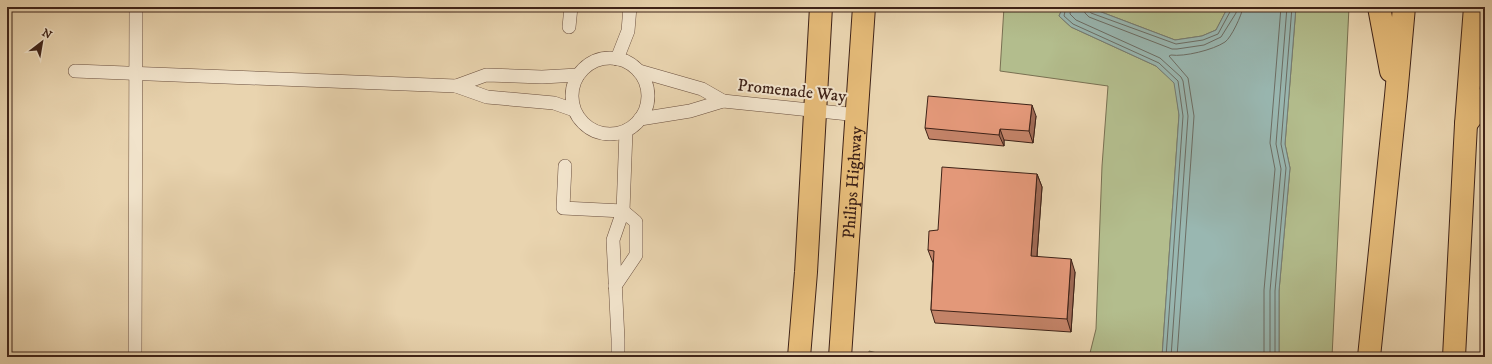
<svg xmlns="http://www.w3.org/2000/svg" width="1492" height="364" font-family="'IM FELL DW Pica',serif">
<rect width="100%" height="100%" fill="#e9d4af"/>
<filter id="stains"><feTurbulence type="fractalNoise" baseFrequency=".005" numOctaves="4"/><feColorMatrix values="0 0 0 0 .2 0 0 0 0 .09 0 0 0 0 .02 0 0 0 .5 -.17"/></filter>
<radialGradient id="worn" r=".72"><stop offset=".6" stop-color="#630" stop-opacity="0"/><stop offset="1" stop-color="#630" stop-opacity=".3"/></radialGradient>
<g fill="#b3bd8d" stroke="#797052">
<path d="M1004 7H1063L1059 16 1071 27 1156 66 1175 83 1179 115 1162 357H1089L1096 329 1102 166 1108 86 1000 71Z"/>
<path d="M1088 7H1228L1216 30 1202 36 1175 40Z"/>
<path d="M1296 7H1349L1332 357H1279V291L1290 168 1285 144Z"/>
<path d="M869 351 893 357H869Z"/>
</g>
<path fill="#99b7b1" stroke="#757c74" d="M1063 7H1088L1175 40 1202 36 1216 30 1228 7H1296L1285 144 1290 168 1279 291V357H1162L1179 115 1174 83 1156 66 1071 27 1059 16Z"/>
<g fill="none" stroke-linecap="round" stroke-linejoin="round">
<g stroke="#6c6d64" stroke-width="1">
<path d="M1066 7 1064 16 1073 24 1159 63 1178 81 1183 116 1166 357"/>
<path d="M1071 7 1070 14 1076 20 1160 58 1181 77 1183 81 1188 116 1171 357"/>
<path d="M1083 7 1085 13 1089 17 1172 49H1177L1204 45 1221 37 1236 13 1237 7"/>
<path d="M1088 7 1089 10 1091 13 1176 44 1203 40 1218 34 1231 10 1232 7"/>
<path d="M1177 357 1194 116 1188 78 1169 56 1171 55C1184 57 1213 50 1225 42 1231 38 1242 15 1243 7"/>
<path d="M1264 357V290L1275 169 1270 143 1281 7"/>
<path d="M1270 357V291L1281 169 1276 144 1287 7"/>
<path d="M1275 357V291L1286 168 1281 144 1292 7"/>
</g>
<defs>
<g id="lane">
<path d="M569 27 571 7"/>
<circle cx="610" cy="96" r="38"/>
<path d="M617 59 628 31 630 7"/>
<path d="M75 71 456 86"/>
<path d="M639 71 702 89 723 101"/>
<path d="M574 110 554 103 487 97 456 86 486 75 542 77 578 75"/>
<path d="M640 119 690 111 723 101 858 115"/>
<path d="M565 166 563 208 623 211 636 222V255L615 286"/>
<path d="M135 357 136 7"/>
<path d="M618 357V339L613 240 623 211 626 131"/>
</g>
<g id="primary">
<path d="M799 357 806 272 821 7"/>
<path id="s1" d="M840 357 864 7"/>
</g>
<g id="highway">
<path d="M1379 7 1391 71"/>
<path d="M1466 124 1485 99"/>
<path d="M1369 357 1396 96 1404 7"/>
<path d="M1454 357 1466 124 1475 7"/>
</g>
</defs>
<use href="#lane" stroke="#6a4f3e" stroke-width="14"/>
<use href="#primary" stroke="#3f2318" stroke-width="24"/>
<use href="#highway" stroke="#3f2318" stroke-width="24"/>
<use href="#lane" stroke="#f1e3cb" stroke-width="13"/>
<use href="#primary" stroke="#e4ba78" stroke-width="22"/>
<use href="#highway" stroke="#e4ba78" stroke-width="22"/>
</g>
<g fill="#c38368" stroke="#3f2318">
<path d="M1036 116 1033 143 1004 140V146L929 139 925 128Z"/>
<path d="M1037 174 1042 187 1037 256 1075 272 1071 332 935 323 931 310 933 263 928 250 938 230Z"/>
</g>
<g fill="#9f6a55" stroke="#3f2318">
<path d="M1032 105 1036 116 1033 143 1029 131Z"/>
<path d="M1000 129 1004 140V146L999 135Z"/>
<path d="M1037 174 1042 187 1036 269 1031 256Z"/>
<path d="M1071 259 1075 272 1071 332 1067 319Z"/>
</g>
<g fill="#e39879" stroke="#3f2318">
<path d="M928 96 1032 105 1029 131 1000 129 999 135 925 128Z"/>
<path d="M942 167 1037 174 1031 256 1071 259 1067 319 931 310 934 251 928 250 929 231 938 230Z"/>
</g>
<g text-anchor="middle" stroke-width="4" stroke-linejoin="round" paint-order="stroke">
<g font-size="17" fill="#3f2318" stroke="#f1e3cb">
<text transform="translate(792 90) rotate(6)" y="6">Promenade Way</text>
<text dy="6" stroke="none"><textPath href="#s1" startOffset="175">Philips Highway</textPath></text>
</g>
</g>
<rect width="1492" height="364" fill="none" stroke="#e9d4af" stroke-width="24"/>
<rect x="8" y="8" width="1476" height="348" fill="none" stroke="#3f2318" stroke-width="2"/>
<rect x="12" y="12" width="1468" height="340" fill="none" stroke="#3f2318"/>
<g transform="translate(42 42) rotate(31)" stroke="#f1e3cb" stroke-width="3" paint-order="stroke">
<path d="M0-3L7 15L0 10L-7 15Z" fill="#3f2318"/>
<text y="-6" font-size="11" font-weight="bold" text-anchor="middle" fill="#3f2318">N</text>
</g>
<rect width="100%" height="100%" filter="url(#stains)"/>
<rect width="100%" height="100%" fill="url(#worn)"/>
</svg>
